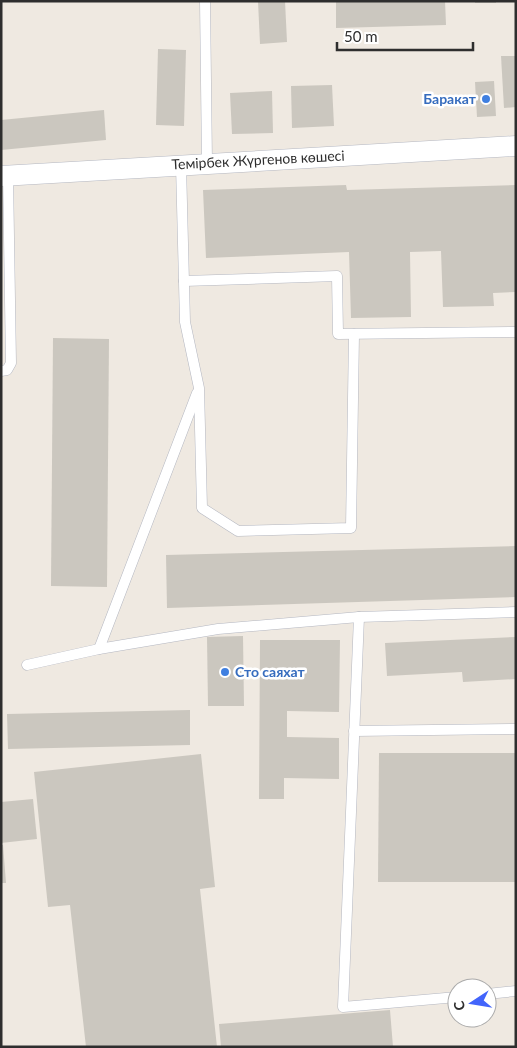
<svg xmlns="http://www.w3.org/2000/svg" width="517" height="1048" font-family="Lato,sans-serif">
<rect width="100%" height="100%" fill="#efe9e1"/>
<g fill="#cbc7bf">
<path d="M258 1H285L287 42 260 44Z"/>
<path d="M336 1H445L446 25 336 28Z"/>
<rect x="475" y="1" width="21" height="2"/>
<path d="M158 49 186 50 184 126 156 125Z"/>
<path d="M501 56H516V107L504 108Z"/>
<path d="M494 81 496 116 477 117 475 82Z"/>
<path d="M332 85 334 126 292 128 291 86Z"/>
<path d="M272 91 273 133 232 134 230 93Z"/>
<path d="M104 110 106 140 1 150V120Z"/>
<path d="M346 185 347 190 516 185V292L493 293 494 306 443 307 441 251 410 252 411 317 351 318 349 252 206 258 203 190Z"/>
<path d="M53 338 109 339 107 587 51 586Z"/>
<path d="M516 546V597L167 608 166 555Z"/>
<path d="M243 636 244 706H208L207 637Z"/>
<path d="M516 637V679L463 682 462 672 387 676 385 643Z"/>
<path d="M260 640H340L339 712 287 711V737L339 738V779L284 778V799H259Z"/>
<path d="M190 710V745L8 749 7 714Z"/>
<path d="M379 753H516V882H378Z"/>
<path d="M201 754 215 887 200 889 217 1047H86L70 905 48 907 34 772Z"/>
<path d="M33 799 37 839 1 843V802Z"/>
<path d="M1 845H3L6 883H1Z"/>
<path d="M390 1010 393 1047H221L219 1024Z"/>
</g>
<g fill="none" stroke-linecap="round" stroke-linejoin="round">
<defs>
<g id="service">
<path d="M205 1 207 163"/>
<path d="M181 165 185 322 199 388 202 508 238 531 351 528 354 334"/>
<path d="M184 281 337 276 338 334 516 332"/>
<path d="M1 371 7 370 11 363 8 175"/>
<path d="M359 617 343 1007 457 997"/>
<path d="M99 649 197 393"/>
<path d="M27 665 99 649 218 629 359 617 516 612"/>
<path d="M354 731 516 729"/>
<path d="M487 994 516 991"/>
</g>
<path id="minor" d="M1 176 516 146"/>
</defs>
<use href="#service" stroke="#b4b7c1" stroke-width="11"/>
<use href="#minor" stroke="#b4b7c1" stroke-width="21"/>
<use href="#service" stroke="#fff" stroke-width="10"/>
<use href="#minor" stroke="#fff" stroke-width="20"/>
</g>
<g fill="#3f7fe0" stroke="#fff" stroke-width="2">
<circle cx="486" cy="99" r="5"/>
<circle cx="225" cy="672" r="5"/>
</g>
<g text-anchor="middle" stroke-width="5" stroke-linejoin="round" paint-order="stroke">
<g font-size="14" font-weight="bold" fill="#366cbe" stroke="#fff" text-anchor="end">
<text x="476" y="104">Баракат</text>
<text x="235" y="677" text-anchor="start">Сто саяхат</text>
</g>
<g font-size="14" fill="#2e2e2e" stroke="#fff">
<text transform="translate(258 160) rotate(-3)" y="5">Темірбек Жүргенов көшесі</text>
</g>
</g>
<rect width="517" height="1048" fill="none" stroke="#2e2e2e" stroke-width="5"/>
<g transform="translate(472 1003) rotate(258)"><circle r="24" fill="#ffffff" stroke="#ababab"/>
<path d="M0-4L9 19L0 12L-9 19Z" fill="#4264fb"/>
<text y="-8" font-size="14" font-weight="bold" text-anchor="middle" fill="#2e2e2e">С</text>
</g>
<path d="M337 42v8h136v-8" fill="none" stroke="#2e2e2e" stroke-width="2.5"/>
<text x="344" y="42" font-size="15" fill="#2e2e2e" stroke="#ffffff" stroke-width="4" paint-order="stroke">50 m</text>
</svg>
